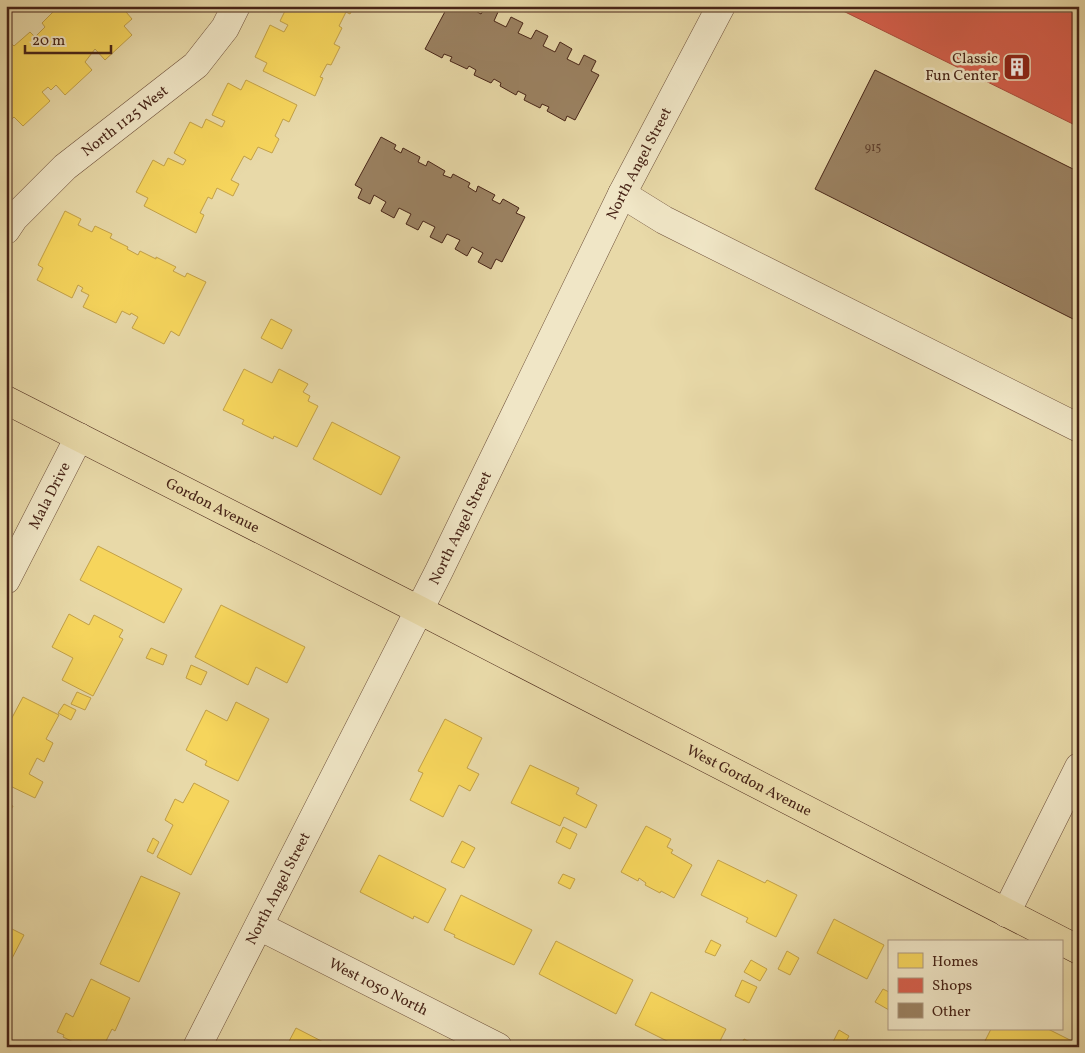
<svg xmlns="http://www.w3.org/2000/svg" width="1085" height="1053" font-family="Vollkorn,serif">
<rect width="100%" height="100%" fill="#e8d9a8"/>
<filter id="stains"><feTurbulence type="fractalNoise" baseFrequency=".004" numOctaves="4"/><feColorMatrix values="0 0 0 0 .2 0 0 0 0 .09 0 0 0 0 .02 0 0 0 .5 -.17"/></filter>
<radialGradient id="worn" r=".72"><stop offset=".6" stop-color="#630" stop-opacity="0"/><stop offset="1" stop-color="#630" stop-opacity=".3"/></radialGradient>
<g fill="#f6d55c" stroke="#c2a047">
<path d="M54 6H121L132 19 124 26 132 35 105 60 95 49 85 62 92 70 65 95 56 85 51 90 48 87 42 92 50 101 23 126 14 117 8 123 6 122V48L11 43 14 46 30 32 35 37 45 27 42 23 56 9Z"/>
<path d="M276 6H354L350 14 346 12 339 26 342 28 334 44 340 47 331 65 327 64 320 77 323 78 315 96 263 71 267 63 255 57 270 25 284 32 288 25 280 21 285 11Z"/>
<path d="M246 80 297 105 289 122 283 119 275 136 279 139 272 153 258 147 251 160 244 156 231 180 239 184 233 196 217 188 212 199 208 197 200 213 204 215 196 233 144 206 148 198 136 192 153 160 164 166 168 158 183 165 186 160 174 153 190 122 202 128 206 119 222 127 225 121 212 115 228 83 241 90Z"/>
<path d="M65 211 81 219 78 225 92 232 95 226 112 234 110 238 128 247 127 249 138 255 140 251 156 259V257L176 267 173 271 185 277 187 273 206 282 179 336 171 331 164 344 132 328 138 317 131 313 130 315 122 311 116 323 83 307 89 295 81 291 83 288 78 285 72 298 37 280 43 268 38 265Z"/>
<path d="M271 319 292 330 282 349 261 338Z"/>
<path d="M244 369 272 383 279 369 308 384 303 392 310 396 308 401 318 406 297 447 274 436 273 439 242 424 244 420 223 410Z"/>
<path d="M332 422 400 457 381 495 313 459Z"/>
<path d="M98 546 182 589 164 623 80 580Z"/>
<path d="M221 605 305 647 287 683 256 667 248 685 195 657Z"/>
<path d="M69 614 89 625 94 615 123 630 119 637 123 639 93 696 62 680 73 658 52 647Z"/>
<path d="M151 648 167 655 163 665 146 658Z"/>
<path d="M191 665 207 672 201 685 186 678Z"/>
<path d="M77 692 91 698 85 710 71 704Z"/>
<path d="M23 697 59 715 46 739 53 743 44 762 37 758 29 774 43 782 35 798 6 784V729Z"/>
<path d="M236 702 269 719 238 781 205 765 207 761 186 750 206 710 227 721Z"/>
<path d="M64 704 76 710 71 720 58 713Z"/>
<path d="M445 719 482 738 467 768 479 774 470 791 459 785 443 817 410 800 423 773 418 771Z"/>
<path d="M530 765 579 788 576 794 597 805 586 828 564 817 560 826 511 803Z"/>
<path d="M194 783 229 801 191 875 157 857 173 825 165 820 175 799 183 803Z"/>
<path d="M6 803 13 806 6 819Z"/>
<path d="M646 826 671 839 667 847 673 850 671 853 692 865 674 898 661 891 660 893 645 885 646 883 639 878 638 881 621 872Z"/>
<path d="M563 827 577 834 570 849 556 842Z"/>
<path d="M153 838 159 842 153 854 147 851Z"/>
<path d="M462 841 475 848 464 868 451 862Z"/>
<path d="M379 855 446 889 428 923 414 916 413 919 360 892Z"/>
<path d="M718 860 765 883 767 880 797 895 776 937 746 922 748 918 701 895Z"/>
<path d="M563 874 575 879 570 889 558 883Z"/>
<path d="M141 876 180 893 139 982 100 964Z"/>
<path d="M461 895 532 930 514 965 454 937 455 935 444 930Z"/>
<path d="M834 919 884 945 867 979 817 953Z"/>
<path d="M6 926 24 935 6 970Z"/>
<path d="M711 940 721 945 715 956 705 952Z"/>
<path d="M556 941 633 980 616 1014 539 974Z"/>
<path d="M787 951 799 958 790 975 778 969Z"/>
<path d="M751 960 767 969 760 981 744 972Z"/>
<path d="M91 979 130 998 115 1031 112 1029 103 1047H84L63 1037 64 1035 57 1032 66 1013 73 1017Z"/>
<path d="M742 980 757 987 749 1003 735 996Z"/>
<path d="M883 989 889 992V1010L875 1002Z"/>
<path d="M651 992 726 1029 717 1047H679L635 1025Z"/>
<path d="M296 1028 333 1047H286Z"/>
<path d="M991 1029H1048L1072 1041 1069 1047H998L985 1041Z"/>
<path d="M839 1030 849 1036 843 1047 833 1042Z"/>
<path d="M744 1039 760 1047H740Z"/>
</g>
<path fill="#d6604d" stroke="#ab4e3d" d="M833 6H1079V127Z"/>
<g fill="#9b8262" stroke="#472417">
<path d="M448 6H471L470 8 481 14 486 6H488L498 12 494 21 506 27 511 17 523 23 518 33 531 39 536 30 548 36 543 46 555 52 560 42 572 49 567 59 579 65 584 55 596 61 591 71 599 75 575 120 567 116 565 121 547 111 549 107 542 104 540 108 524 100 526 95 518 91 516 95 500 86 501 83 494 79 491 83 474 75 476 70 469 66 467 69 450 61 452 57 444 54 442 58 425 49Z"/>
<path d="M875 70 1079 172V322L815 189Z"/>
<path d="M381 137 396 145 394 149 401 153 403 148 420 157 418 162 426 166 428 161 445 171 443 175 451 178 453 174 470 183 468 187 476 192 478 186 495 195 492 200 500 204 503 199 519 208 516 213 525 217 502 262 496 259 491 269 478 262 483 253 472 247 467 256 455 249 460 240 447 234 442 243 430 237 435 227 423 221 418 230 406 224 411 214 399 208 394 218 381 211 386 202 374 195 370 204 358 198 362 189 355 185Z"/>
</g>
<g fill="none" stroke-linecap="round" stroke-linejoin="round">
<defs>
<g id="minor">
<path d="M622 194 664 220 1079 428"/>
<path id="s1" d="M6 230 14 218 65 167 196 65 225 28 236 6"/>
<path id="s2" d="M6 580 79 437"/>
<path d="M1006 913 1079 767"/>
<path id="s3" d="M259 926 498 1047"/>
<path id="s4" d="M197 1047 439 571 622 194 721 6"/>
</g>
<g id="major">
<path id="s5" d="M6 400 419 610 1079 950"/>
</g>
</defs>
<use href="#minor" stroke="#6f513b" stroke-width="29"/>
<use href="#major" stroke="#472417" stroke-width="29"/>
<use href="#minor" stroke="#f0e6c6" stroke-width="28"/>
<use href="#major" stroke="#e8d9a8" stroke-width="28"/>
</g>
<defs>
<symbol id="building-square" viewBox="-11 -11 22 22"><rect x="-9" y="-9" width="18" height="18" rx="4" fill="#8f2418" stroke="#f0e6c6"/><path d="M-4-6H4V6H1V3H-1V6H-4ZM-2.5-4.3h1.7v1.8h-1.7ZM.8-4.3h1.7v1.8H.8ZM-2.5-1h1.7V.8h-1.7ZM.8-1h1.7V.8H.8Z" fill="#fff"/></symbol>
</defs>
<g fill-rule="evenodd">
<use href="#building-square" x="1001" y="51" width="32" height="32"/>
</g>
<g text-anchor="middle" stroke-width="5" stroke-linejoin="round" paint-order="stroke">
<g font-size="12" fill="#5c3c2a">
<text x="873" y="151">915</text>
</g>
<g font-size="15" fill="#472417" stroke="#f0e6c6" text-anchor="end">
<text x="998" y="63">Classic<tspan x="998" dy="17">Fun Center</tspan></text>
</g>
<g font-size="15" fill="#472417" stroke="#f0e6c6">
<text dy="5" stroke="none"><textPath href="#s1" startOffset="162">North 1125 West</textPath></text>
<text dy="5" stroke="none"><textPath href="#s4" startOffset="988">North Angel Street</textPath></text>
<text dy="5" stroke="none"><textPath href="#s2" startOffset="95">Mala Drive</textPath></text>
<text dy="5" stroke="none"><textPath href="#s5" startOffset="232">Gordon Avenue</textPath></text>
<text dy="5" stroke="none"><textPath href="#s4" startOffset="582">North Angel Street</textPath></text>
<text dy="5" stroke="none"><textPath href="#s5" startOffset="835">West Gordon Avenue</textPath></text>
<text dy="5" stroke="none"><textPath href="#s4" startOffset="178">North Angel Street</textPath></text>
<text dy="5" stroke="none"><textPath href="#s3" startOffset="134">West 1050 North</textPath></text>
</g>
</g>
<rect width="1085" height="1053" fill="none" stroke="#e8d9a8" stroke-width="25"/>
<rect x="8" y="8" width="1070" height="1038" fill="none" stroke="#472417" stroke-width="2.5"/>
<rect x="12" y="12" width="1060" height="1028" fill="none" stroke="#472417"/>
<rect x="888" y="940" width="175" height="90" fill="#f0e6c6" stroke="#ac9880"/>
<rect x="898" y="953" width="25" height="15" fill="#f6d55c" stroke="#ac9880"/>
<text x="932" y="966" font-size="15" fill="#472417">Homes</text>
<rect x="898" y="978" width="25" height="15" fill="#d6604d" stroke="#ac9880"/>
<text x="932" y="990" font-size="15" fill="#472417">Shops</text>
<rect x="898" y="1003" width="25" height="15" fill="#9b8262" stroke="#ac9880"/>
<text x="932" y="1016" font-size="15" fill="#472417">Other</text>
<path d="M25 45v8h86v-8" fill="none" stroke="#472417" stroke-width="2.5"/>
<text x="32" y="45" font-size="15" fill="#472417" stroke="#f0e6c6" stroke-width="4" paint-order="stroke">20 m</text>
<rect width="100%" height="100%" filter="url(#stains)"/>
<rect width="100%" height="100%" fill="url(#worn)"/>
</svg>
